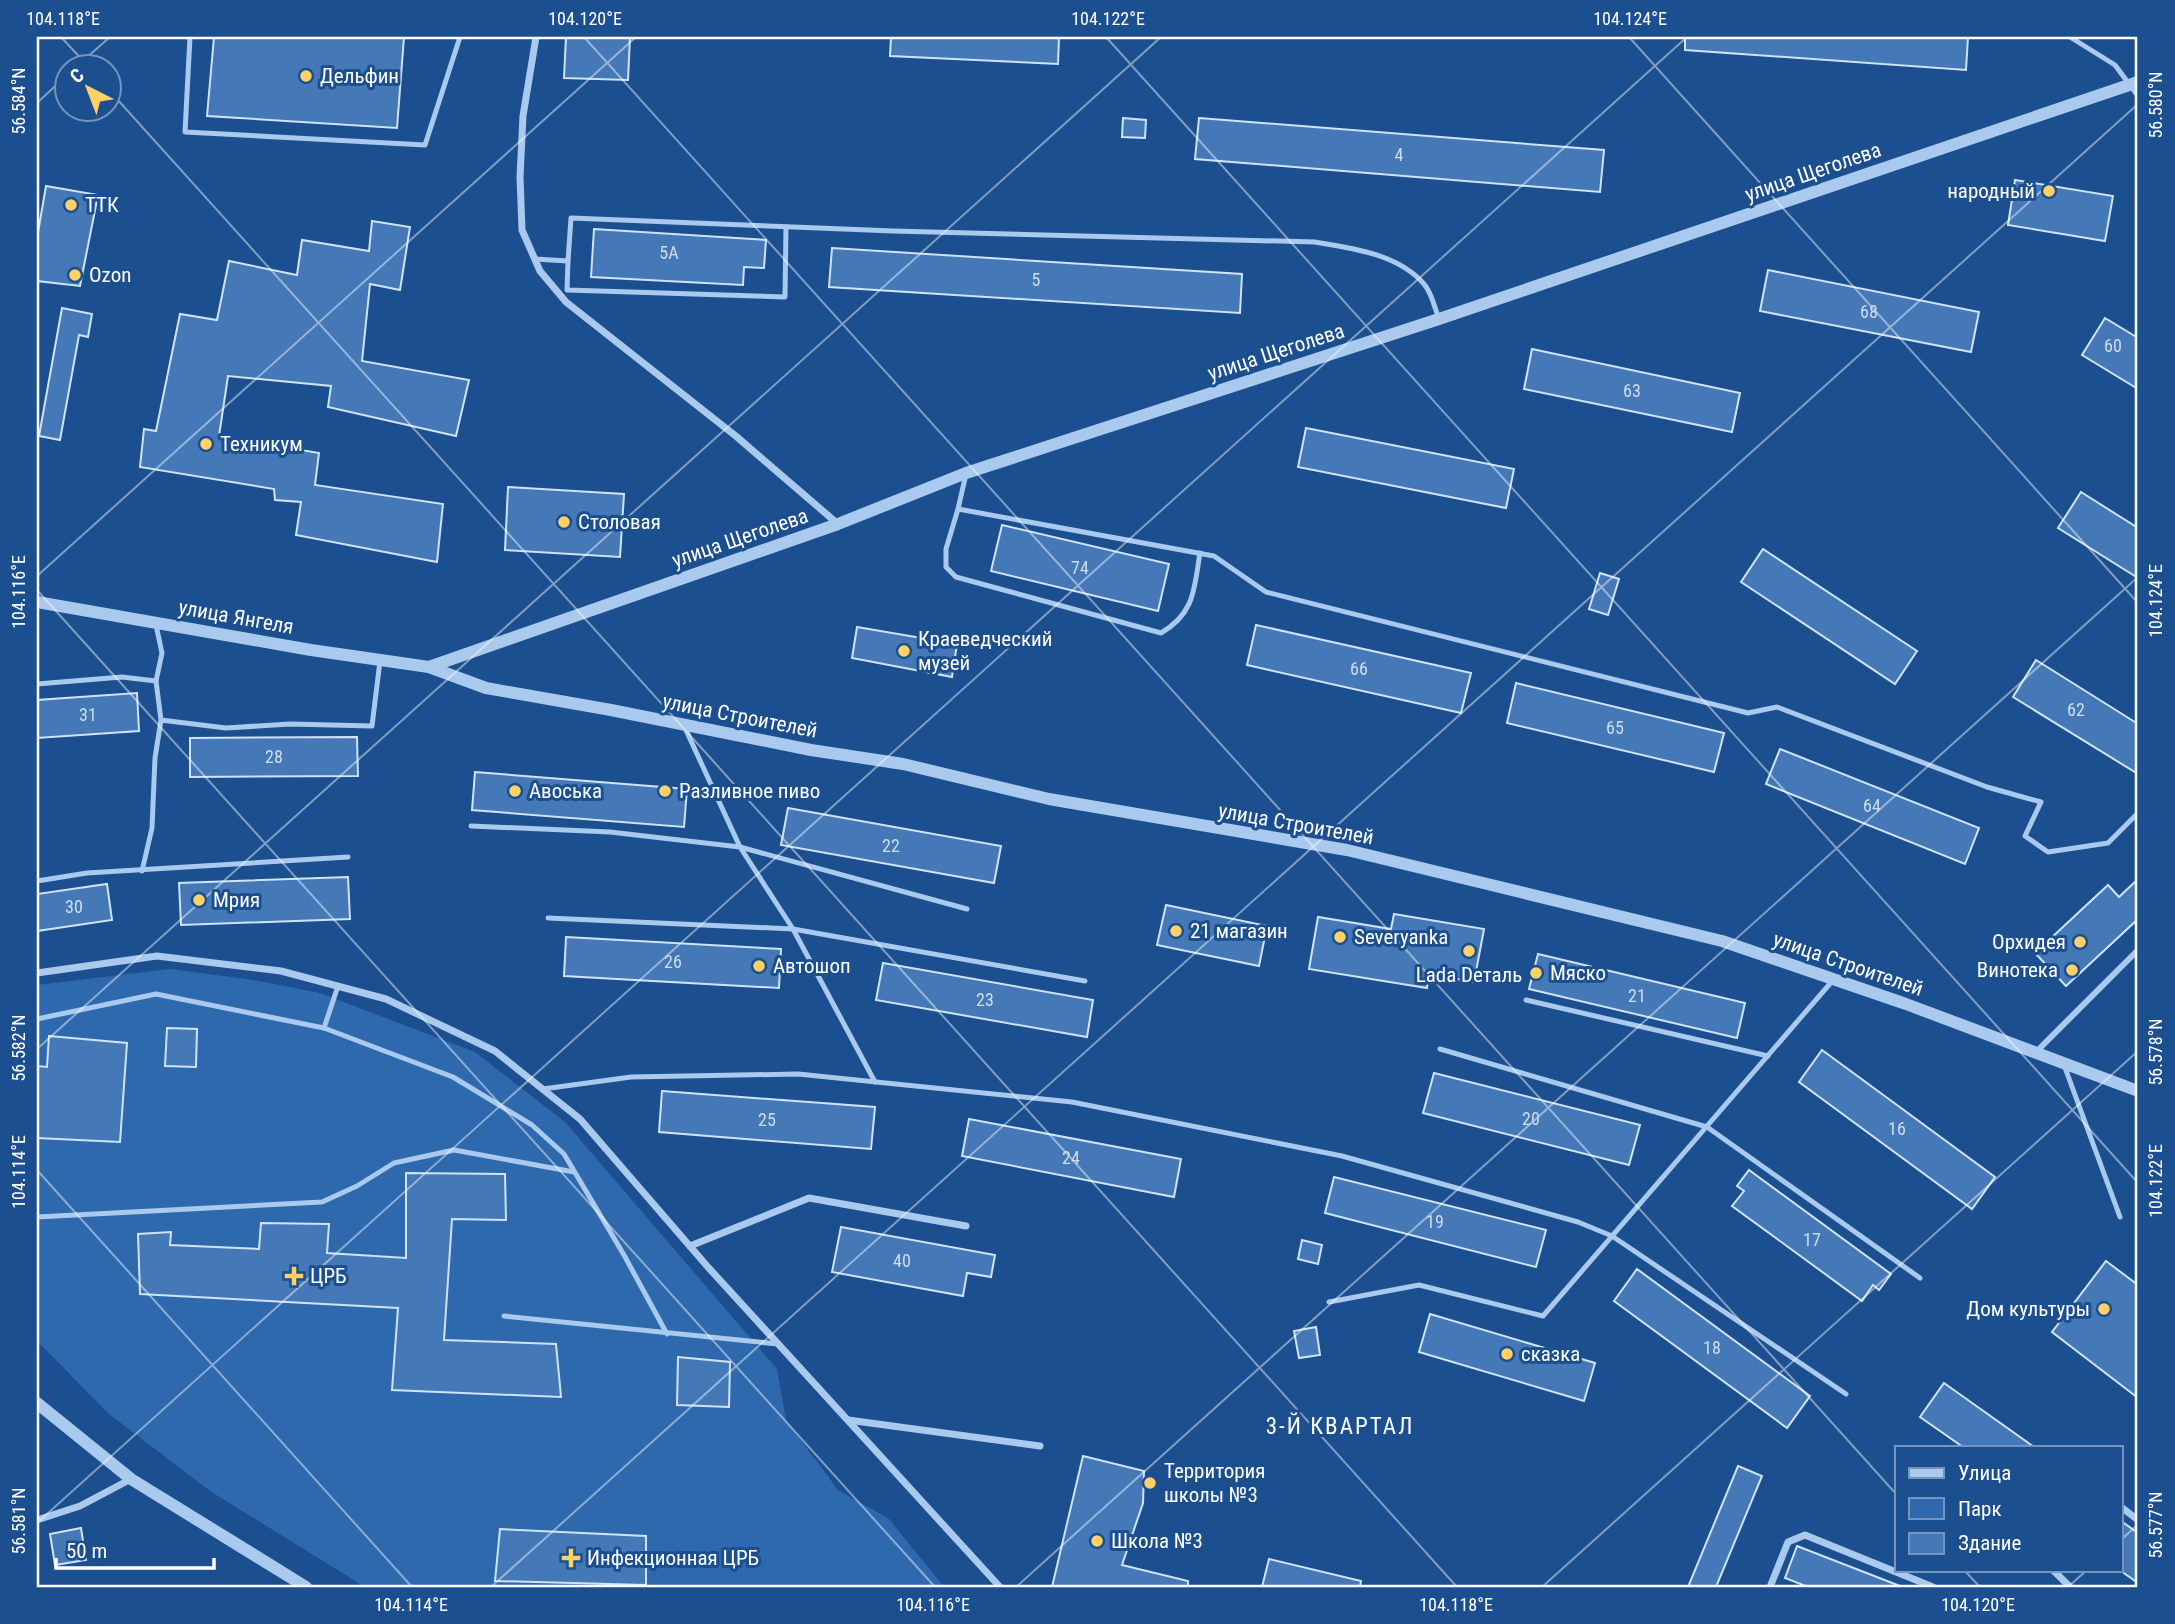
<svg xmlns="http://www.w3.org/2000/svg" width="2175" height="1624" font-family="'Roboto Condensed',sans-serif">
<rect width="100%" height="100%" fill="#1b4f8f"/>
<path fill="#2e69ad" d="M170 969 254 980 320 993 475 1052 565 1122 777 1369 786 1420 838 1490 889 1519 944 1587H365L210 1491 109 1414 37 1341V985Z"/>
<g fill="#4478b7" stroke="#cfe3fa" stroke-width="2">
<path d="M214 37H404L397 128 207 116Z"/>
<path d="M566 37H630L628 80 564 78Z"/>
<path d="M891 37H1059L1058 64 890 56Z"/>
<path d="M1685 37H1968L1966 70 1685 50Z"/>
<path d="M1123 118 1146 120 1145 138 1122 137Z"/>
<path d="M1199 118 1604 150 1600 192 1195 159Z"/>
<path d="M2015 180 2113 196 2105 241 2008 225Z"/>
<path d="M46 186 98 195 80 286 37 281V238Z"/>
<path d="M372 221 410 227 400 290 370 284 362 361 469 380 456 436 328 407 331 386 228 376 219 436 319 453 315 485 443 504 437 562 296 535 301 502 275 500 274 489 140 467 144 429 156 431 180 314 217 320 229 261 297 275 302 240 369 251Z"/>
<path d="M594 229 766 240 764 268 744 267 743 285 591 277Z"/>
<path d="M832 248 1242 274 1240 313 829 287Z"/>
<path d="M1768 270 1979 312 1971 352 1760 311Z"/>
<path d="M62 308 92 314 88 337 79 335 60 440 39 436Z"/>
<path d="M2105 318 2138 338V389L2082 355Z"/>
<path d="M1532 349 1740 393 1732 432 1524 389Z"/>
<path d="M1306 428 1514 469 1506 508 1298 467Z"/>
<path d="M508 487 624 494 620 557 505 550Z"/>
<path d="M2081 492 2138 528V578L2058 528Z"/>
<path d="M1002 525 1169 564 1158 611 991 571Z"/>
<path d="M1763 549 1917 651 1895 684 1741 582Z"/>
<path d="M1600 573 1619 579 1608 615 1589 609Z"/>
<path d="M1256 625 1471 673 1461 713 1247 665Z"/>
<path d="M857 627 957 644 952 677 852 658Z"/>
<path d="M2036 660 2138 724V774L2013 697Z"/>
<path d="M1516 683 1724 733 1714 772 1507 723Z"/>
<path d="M137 693 139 731 37 738V700Z"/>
<path d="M357 737 358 776 190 777V738Z"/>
<path d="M1780 749 1979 828 1965 864 1766 784Z"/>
<path d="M475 772 687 789 684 827 472 810Z"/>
<path d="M788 808 1001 846 994 883 781 845Z"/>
<path d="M348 877 350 919 181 925 179 883Z"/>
<path d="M2138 879V919L2066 986 2035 953 2108 885 2119 897Z"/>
<path d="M107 884 112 920 37 931V894Z"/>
<path d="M1166 905 1267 926 1259 966 1157 945Z"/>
<path d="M1394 914 1484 929 1474 982 1429 974 1427 988 1309 969 1318 917 1391 929Z"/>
<path d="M566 937 781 949 779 988 564 976Z"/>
<path d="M1538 954 1745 1003 1737 1038 1529 989Z"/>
<path d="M883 963 1093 1000 1087 1037 876 1000Z"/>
<path d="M167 1028 197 1029 196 1067 165 1066Z"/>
<path d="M49 1036 127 1043 120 1142 37 1138V1066L47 1067Z"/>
<path d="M1822 1050 1995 1177 1972 1209 1799 1082Z"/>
<path d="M1434 1073 1640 1125 1629 1165 1423 1113Z"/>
<path d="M662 1091 875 1107 871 1149 659 1132Z"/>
<path d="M969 1119 1181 1159 1174 1197 962 1156Z"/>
<path d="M1749 1170 1891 1274 1879 1290 1873 1285 1862 1301 1732 1206 1744 1191 1737 1186Z"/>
<path d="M406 1173 505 1174 506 1220 452 1219 444 1340 556 1344 561 1397 392 1390 398 1308 140 1294 138 1234 171 1232 170 1245 259 1249 261 1223 329 1224 327 1253 406 1258Z"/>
<path d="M1334 1177 1546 1230 1536 1267 1325 1213Z"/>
<path d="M841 1227 995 1255 991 1277 967 1273 963 1296 832 1272Z"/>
<path d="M1302 1240 1322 1245 1318 1264 1298 1259Z"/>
<path d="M2106 1261 2138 1285V1398L2052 1332Z"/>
<path d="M1637 1269 1810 1396 1787 1428 1614 1301Z"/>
<path d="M1430 1314 1595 1363 1584 1401 1419 1352Z"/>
<path d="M1316 1327 1320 1355 1299 1358 1294 1331Z"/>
<path d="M678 1357 730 1362 729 1407 677 1405Z"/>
<path d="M1944 1383 2034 1447H1963L1920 1417Z"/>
<path d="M1083 1456 1144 1471 1143 1503 1122 1565 1188 1581V1587H1052Z"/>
<path d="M1738 1466 1762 1476 1716 1587H1688Z"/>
<path d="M2121 1521 2138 1533V1583L2121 1571Z"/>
<path d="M81 1528 86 1560 55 1565 50 1534Z"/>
<path d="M500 1529 646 1536V1585L495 1581Z"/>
<path d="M1797 1546 1900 1586V1587H1808L1785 1578Z"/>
<path d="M1269 1559 1361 1581 1360 1587H1262Z"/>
</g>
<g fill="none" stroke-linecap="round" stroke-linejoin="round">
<g stroke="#a9c9ee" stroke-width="5">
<path d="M190 37 185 132 425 145 460 37"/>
<path d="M2070 37 2115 65 2138 96"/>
<path d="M535 259 568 261 571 218 893 231 1315 242C1352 248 1398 254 1424 284 1432 293 1435 309 1439 319"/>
<path d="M568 261 567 290 785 297 786 227"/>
<path d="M966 474 958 509 1214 556 1266 592 1748 713 1777 707 1987 787 2041 802 2025 836 2048 852 2108 843 2138 813"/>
<path d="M958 509 946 549V567L956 577 1161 633C1195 613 1194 589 1200 553"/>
<path d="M37 684 122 677 156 681"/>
<path d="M161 720 226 728 290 724 372 726 380 661"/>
<path d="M685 728 740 847 793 929 875 1082"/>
<path d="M471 826 610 832 740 847 967 909"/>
<path d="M142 871 152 828 155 758 161 720 156 681 162 653 156 625"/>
<path d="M37 881 87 873 348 857"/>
<path d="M548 918 793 929 1085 981"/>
<path d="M1526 1000 1768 1056"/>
<path d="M37 1019 156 994 324 1028 338 986"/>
<path d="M324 1028 453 1077 532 1125 564 1154 624 1255 667 1334"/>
<path d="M1440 1049 1707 1127 1920 1278"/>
<path d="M2064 1065 2120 1217"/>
<path d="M543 1089 631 1077 798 1074 1072 1102 1342 1156 1578 1222 1612 1236 1846 1394"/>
<path d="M37 1217 322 1202 357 1186 394 1163 454 1150 574 1172"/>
<path d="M1329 1302 1419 1285 1543 1316 1834 979"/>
<path d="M504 1316 778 1344"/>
</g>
<path stroke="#a9c9ee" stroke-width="6" d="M2036 1052 2138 950"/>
<g stroke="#a9c9ee" stroke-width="7">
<path d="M536 37 523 116 520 177 522 230 540 271 566 302 737 437 838 524"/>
<path d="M37 973 157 956 281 971 386 999 495 1051 580 1119 707 1266 1000 1587"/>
<path d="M690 1246 809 1198 966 1226"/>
<path d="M848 1420 1040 1446"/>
<path d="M2121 1507 2138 1520"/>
<path d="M37 1520 80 1506 131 1479"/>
<path d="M2053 1570 2070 1587"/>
<path d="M1770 1587 1788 1542 1805 1535 1933 1587"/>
</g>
<g stroke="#a9c9ee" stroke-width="12">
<path d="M37 602 311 650 429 667 486 688 611 710 811 750 903 764 1049 799 1347 850 1722 941 1906 1004 2138 1091"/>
<path d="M429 667 838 524 966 473 1439 319 2138 82"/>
<path d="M37 1403 131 1479 306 1587"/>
</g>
</g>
<path fill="none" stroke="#fff" stroke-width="2" stroke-opacity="0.45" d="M61 37 88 66M584 37 1897 1495M1106 37 2138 1183M1629 37 2138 603M77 66 110 37M108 89 1457 1587M37 103 66 76M37 576 636 37M37 590 935 1587M37 1049 1161 37M37 1170 412 1587M37 1523 1687 37M2121 1540 2138 1524M1964 1570 1980 1587M491 1587 2138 104M1016 1587 2138 577M1542 1587 2138 1051M2068 1587 2087 1570"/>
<g fill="#ffd166" stroke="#1b4f8f" stroke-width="2.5">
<circle cx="306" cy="76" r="7"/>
<circle cx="2049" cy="191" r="7"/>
<circle cx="71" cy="205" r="7"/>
<circle cx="75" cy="275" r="7"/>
<circle cx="206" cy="444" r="7"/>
<circle cx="564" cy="522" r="7"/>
<circle cx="904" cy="651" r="7"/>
<circle cx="515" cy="791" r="7"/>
<circle cx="665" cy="791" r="7"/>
<circle cx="199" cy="900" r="7"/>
<circle cx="1176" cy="931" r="7"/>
<circle cx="1340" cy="937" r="7"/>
<circle cx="2080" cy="942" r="7"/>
<circle cx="1469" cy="951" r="7"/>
<circle cx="759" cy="966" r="7"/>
<circle cx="2072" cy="970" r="7"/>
<circle cx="1536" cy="973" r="7"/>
<path d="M290.5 1265.5h7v7h7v7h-7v7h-7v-7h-7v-7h7z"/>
<circle cx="2104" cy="1309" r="7"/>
<circle cx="1507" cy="1354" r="7"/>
<circle cx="1150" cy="1483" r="7"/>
<circle cx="1097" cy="1541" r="7"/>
<path d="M567.5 1547.5h7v7h7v7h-7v7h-7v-7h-7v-7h7z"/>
</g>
<g text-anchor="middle" stroke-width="6" stroke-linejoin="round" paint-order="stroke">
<g font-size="18" fill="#d0dded">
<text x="1399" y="161">4</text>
<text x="669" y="259">5А</text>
<text x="1036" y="286">5</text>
<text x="1869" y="318">68</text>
<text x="2113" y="352">60</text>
<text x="1632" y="397">63</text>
<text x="1080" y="574">74</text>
<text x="1359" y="675">66</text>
<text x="2076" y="716">62</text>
<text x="88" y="721">31</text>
<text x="1615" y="734">65</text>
<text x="274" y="763">28</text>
<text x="1872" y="812">64</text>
<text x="891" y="852">22</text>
<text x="74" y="913">30</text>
<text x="673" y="968">26</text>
<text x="1637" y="1002">21</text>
<text x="985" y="1006">23</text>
<text x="1531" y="1125">20</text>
<text x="767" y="1126">25</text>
<text x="1897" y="1135">16</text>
<text x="1071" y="1164">24</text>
<text x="1435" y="1228">19</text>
<text x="1812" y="1246">17</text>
<text x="902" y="1267">40</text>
<text x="1712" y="1354">18</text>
</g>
<g font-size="21" fill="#fff" stroke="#1b4f8f" text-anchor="start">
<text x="320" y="83">Дельфин</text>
<text x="2035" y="198" text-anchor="end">народный</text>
<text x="85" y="212">ТТК</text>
<text x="89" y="282">Ozon</text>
<text x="220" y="451">Техникум</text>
<text x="578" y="529">Столовая</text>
<text x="918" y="646">Краеведческий<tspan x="918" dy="24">музей</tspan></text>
<text x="529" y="798">Авоська</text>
<text x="679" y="798">Разливное пиво</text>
<text x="213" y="907">Мрия</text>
<text x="1190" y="938">21 магазин</text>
<text x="1354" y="944">Severyanka</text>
<text x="2066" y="949" text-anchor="end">Орхидея</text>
<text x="773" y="973">Автошоп</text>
<text x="2058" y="977" text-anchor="end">Винотека</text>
<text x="1550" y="980">Мяско</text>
<text x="1469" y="982" text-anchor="middle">Lada Dеталь</text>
<text x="310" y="1283">ЦРБ</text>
<text x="2090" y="1316" text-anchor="end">Дом культуры</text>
<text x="1521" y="1361">сказка</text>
<text x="1164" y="1478">Территория<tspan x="1164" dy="24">школы №3</tspan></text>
<text x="1111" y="1548">Школа №3</text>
<text x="587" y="1565">Инфекционная ЦРБ</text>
</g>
<g font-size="21" fill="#fff" stroke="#1b4f8f">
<text transform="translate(1813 172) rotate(-19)" y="7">улица Щеголева</text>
<text transform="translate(1276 352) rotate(-18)" y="7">улица Щеголева</text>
<text transform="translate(740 538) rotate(-19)" y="7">улица Щеголева</text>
<text transform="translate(236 617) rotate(10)" y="7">улица Янгеля</text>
<text transform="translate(740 716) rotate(11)" y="7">улица Строителей</text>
<text transform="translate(1296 824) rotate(10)" y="7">улица Строителей</text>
<text transform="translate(1848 964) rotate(19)" y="7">улица Строителей</text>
</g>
<g font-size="23" letter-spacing="2" fill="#fff" stroke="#1b4f8f">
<text x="1340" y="1434">3-Й КВАРТАЛ</text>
</g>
</g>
<rect width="2175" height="1624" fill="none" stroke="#1b4f8f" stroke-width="77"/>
<rect x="1895" y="1446" width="228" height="126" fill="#1b4f8f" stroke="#7695bc" stroke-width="2"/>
<rect x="1909" y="1468" width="35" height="10" fill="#a9c9ee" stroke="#7695bc" stroke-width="2"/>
<text x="1958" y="1480" font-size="21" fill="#ffffff">Улица</text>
<rect x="1909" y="1498" width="35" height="21" fill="#2e69ad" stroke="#7695bc" stroke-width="2"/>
<text x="1958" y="1516" font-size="21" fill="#ffffff">Парк</text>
<rect x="1909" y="1533" width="35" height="21" fill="#4478b7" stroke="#7695bc" stroke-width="2"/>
<text x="1958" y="1550" font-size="21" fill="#ffffff">Здание</text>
<g transform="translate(88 88) rotate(318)"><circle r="33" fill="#1b4f8f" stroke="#7695bc" stroke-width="2"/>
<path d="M0-5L12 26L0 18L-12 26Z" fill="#ffd166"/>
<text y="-10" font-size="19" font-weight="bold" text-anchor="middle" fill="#ffffff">С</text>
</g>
<path d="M56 1558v10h158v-10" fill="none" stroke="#ffffff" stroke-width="3.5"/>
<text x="66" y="1558" font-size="21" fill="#ffffff" stroke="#1b4f8f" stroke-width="5" paint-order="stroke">50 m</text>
<rect x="38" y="38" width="2098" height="1548" fill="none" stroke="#fff" stroke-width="2.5"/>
<g font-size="18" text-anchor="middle" fill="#fff">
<text x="63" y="25">104.118°E</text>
<text x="585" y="25">104.120°E</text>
<text x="1108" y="25">104.122°E</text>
<text x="1630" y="25">104.124°E</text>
<text transform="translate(19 101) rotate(-90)" y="6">56.584°N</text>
<text transform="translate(2156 105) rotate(-90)" y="6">56.580°N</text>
<text transform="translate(19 592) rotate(-90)" y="6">104.116°E</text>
<text transform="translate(2156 601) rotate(-90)" y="6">104.124°E</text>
<text transform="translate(19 1048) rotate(-90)" y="6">56.582°N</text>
<text transform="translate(2156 1052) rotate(-90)" y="6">56.578°N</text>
<text transform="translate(19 1172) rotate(-90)" y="6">104.114°E</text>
<text transform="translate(2156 1181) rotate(-90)" y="6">104.122°E</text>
<text transform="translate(19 1521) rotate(-90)" y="6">56.581°N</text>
<text transform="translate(2156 1525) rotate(-90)" y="6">56.577°N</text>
<text x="411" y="1611">104.114°E</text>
<text x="933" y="1611">104.116°E</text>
<text x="1456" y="1611">104.118°E</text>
<text x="1978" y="1611">104.120°E</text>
</g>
</svg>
